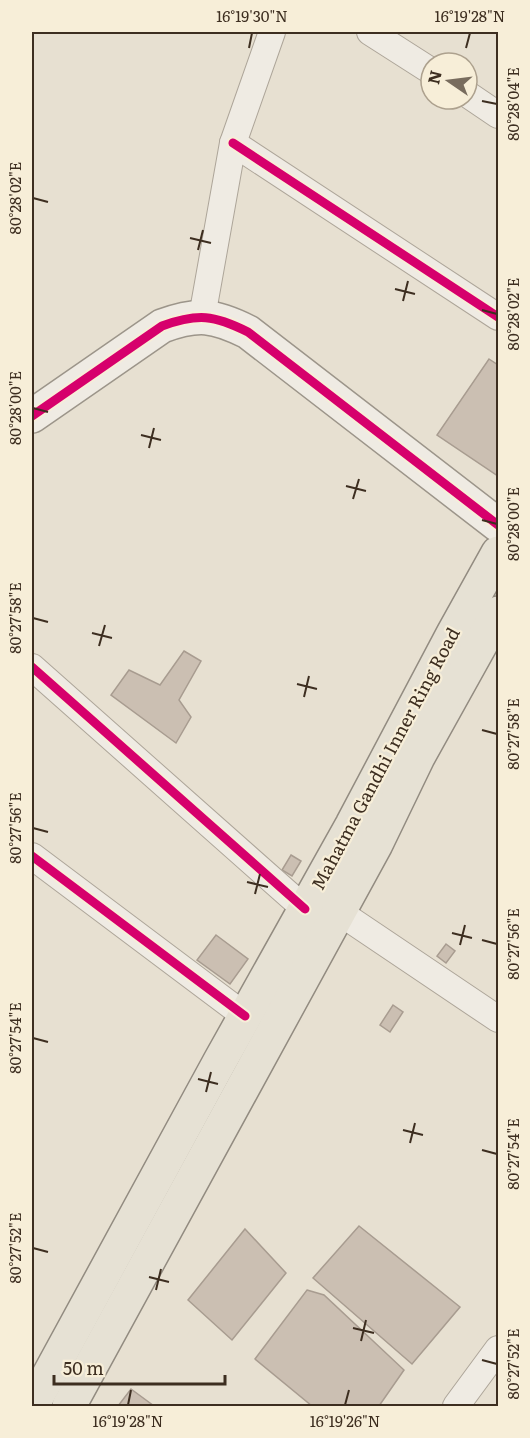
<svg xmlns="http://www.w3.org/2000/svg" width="530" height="1438" font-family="Literata,serif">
<rect width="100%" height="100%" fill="#e7e0d1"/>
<g fill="#cbbfb2" stroke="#a89c90" stroke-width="1.5">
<path d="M489 359 498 365V476L437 435Z"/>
<path d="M184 651 201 661 179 700 191 717 176 743 111 695 129 670 160 685Z"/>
<path d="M291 855 301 861 292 876 282 870Z"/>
<path d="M216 935 248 959 230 984 197 960Z"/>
<path d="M446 944 455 951 446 963 437 956Z"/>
<path d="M393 1005 403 1012 390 1032 380 1025Z"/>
<path d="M359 1226 460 1307 412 1364 313 1278Z"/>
<path d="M245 1229 286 1273 232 1340 188 1300Z"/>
<path d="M307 1290 324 1295 404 1370 379 1406H312L255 1359Z"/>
<path d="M131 1389 154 1406H118Z"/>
</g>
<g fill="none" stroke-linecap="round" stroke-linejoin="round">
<defs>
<g id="street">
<path d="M370 32 431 71"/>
<path d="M467 94 498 115"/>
<path d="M233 143 498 317"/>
<path d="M202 317 233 143 272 32"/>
<path d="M32 667 305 909"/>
<path d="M32 856 245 1016"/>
<path d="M339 912 498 1019"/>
<path d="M456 1406 498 1349"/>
</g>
<path id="secondary" d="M32 416 162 326C198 313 214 315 248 332L498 525"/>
<g id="primary">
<path d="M32 1406 220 1061 352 825 453 634 498 553"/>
<path d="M69 1406 376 844 418 757 498 613"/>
</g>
</defs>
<use href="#street" stroke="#ada599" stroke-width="28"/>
<use href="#secondary" stroke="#9c958a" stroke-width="36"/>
<use href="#primary" stroke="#928b80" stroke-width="36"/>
<use href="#street" stroke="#efebe3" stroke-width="26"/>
<use href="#secondary" stroke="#efebe3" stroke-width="33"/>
<use href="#primary" stroke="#e6e1d4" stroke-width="33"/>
<defs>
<g id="cycleway">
<path d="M233 143 498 317"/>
<path d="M32 416 162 326C198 313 214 315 248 332L498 525"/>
<path d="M32 667 305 909"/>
<path d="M32 856 245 1016"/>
</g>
</defs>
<use href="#cycleway" stroke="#f7eed8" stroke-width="13"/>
<use href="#cycleway" stroke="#d6006c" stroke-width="9"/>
</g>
<path fill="none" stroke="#3d2e20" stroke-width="2" d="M249 48 252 33M466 48 470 33M482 101 497 104M33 198 48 202M190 238 211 243M198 250 203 230M395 289 415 294M403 301 408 281M482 310 497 314M33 408 48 412M141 435 161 440M149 448 154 428M346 486 366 491M353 499 359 479M482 520 497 524M33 618 48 622M92 633 112 638M99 646 105 625M297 684 317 689M304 697 309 676M482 730 497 734M33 828 48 832M247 882 268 887M255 894 260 874M452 933 472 938M482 940 497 944M460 945 465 925M33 1038 48 1042M198 1079 218 1084M206 1092 211 1072M403 1130 423 1135M410 1143 415 1123M482 1150 497 1154M33 1248 48 1252M149 1277 169 1282M156 1290 161 1269M353 1328 374 1333M361 1341 366 1320M482 1360 497 1364M128 1405 131 1390M345 1405 349 1390"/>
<g text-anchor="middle" stroke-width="4.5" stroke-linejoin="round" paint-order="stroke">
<g font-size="18" fill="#3d2e20" stroke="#f7eed8">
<text transform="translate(386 759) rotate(-62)" y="6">Mahatma Gandhi Inner Ring Road</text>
</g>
</g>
<rect width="530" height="1438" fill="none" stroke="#f7eed8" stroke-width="66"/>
<g transform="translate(449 81) rotate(284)"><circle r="28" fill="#f7eed8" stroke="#ada18e" stroke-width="1.5"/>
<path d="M0-4.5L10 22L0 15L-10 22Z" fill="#786c5e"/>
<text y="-9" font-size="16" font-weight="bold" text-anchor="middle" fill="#3d2e20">N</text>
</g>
<path d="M54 1375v9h171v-9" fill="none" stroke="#3d2e20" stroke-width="3"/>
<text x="63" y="1375" font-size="18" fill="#3d2e20" stroke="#f7eed8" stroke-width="4.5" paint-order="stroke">50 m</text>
<rect x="33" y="33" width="464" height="1372" fill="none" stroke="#3d2e20" stroke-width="2"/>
<g font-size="15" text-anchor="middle" fill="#3d2e20">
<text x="252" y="22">16°19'30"N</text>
<text x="470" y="22">16°19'28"N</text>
<text transform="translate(514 104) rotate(-90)" y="5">80°28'04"E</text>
<text transform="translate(16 198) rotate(-90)" y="5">80°28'02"E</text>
<text transform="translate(514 314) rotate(-90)" y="5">80°28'02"E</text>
<text transform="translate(16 408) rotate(-90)" y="5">80°28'00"E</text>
<text transform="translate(514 524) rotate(-90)" y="5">80°28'00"E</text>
<text transform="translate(16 618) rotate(-90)" y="5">80°27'58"E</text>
<text transform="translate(514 734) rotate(-90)" y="5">80°27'58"E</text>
<text transform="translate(16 828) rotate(-90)" y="5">80°27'56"E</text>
<text transform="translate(514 944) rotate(-90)" y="5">80°27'56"E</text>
<text transform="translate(16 1038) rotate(-90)" y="5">80°27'54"E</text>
<text transform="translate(514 1154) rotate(-90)" y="5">80°27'54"E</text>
<text transform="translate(16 1248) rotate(-90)" y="5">80°27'52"E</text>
<text transform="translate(514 1364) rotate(-90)" y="5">80°27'52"E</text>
<text x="128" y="1427">16°19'28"N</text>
<text x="345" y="1427">16°19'26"N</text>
</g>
</svg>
